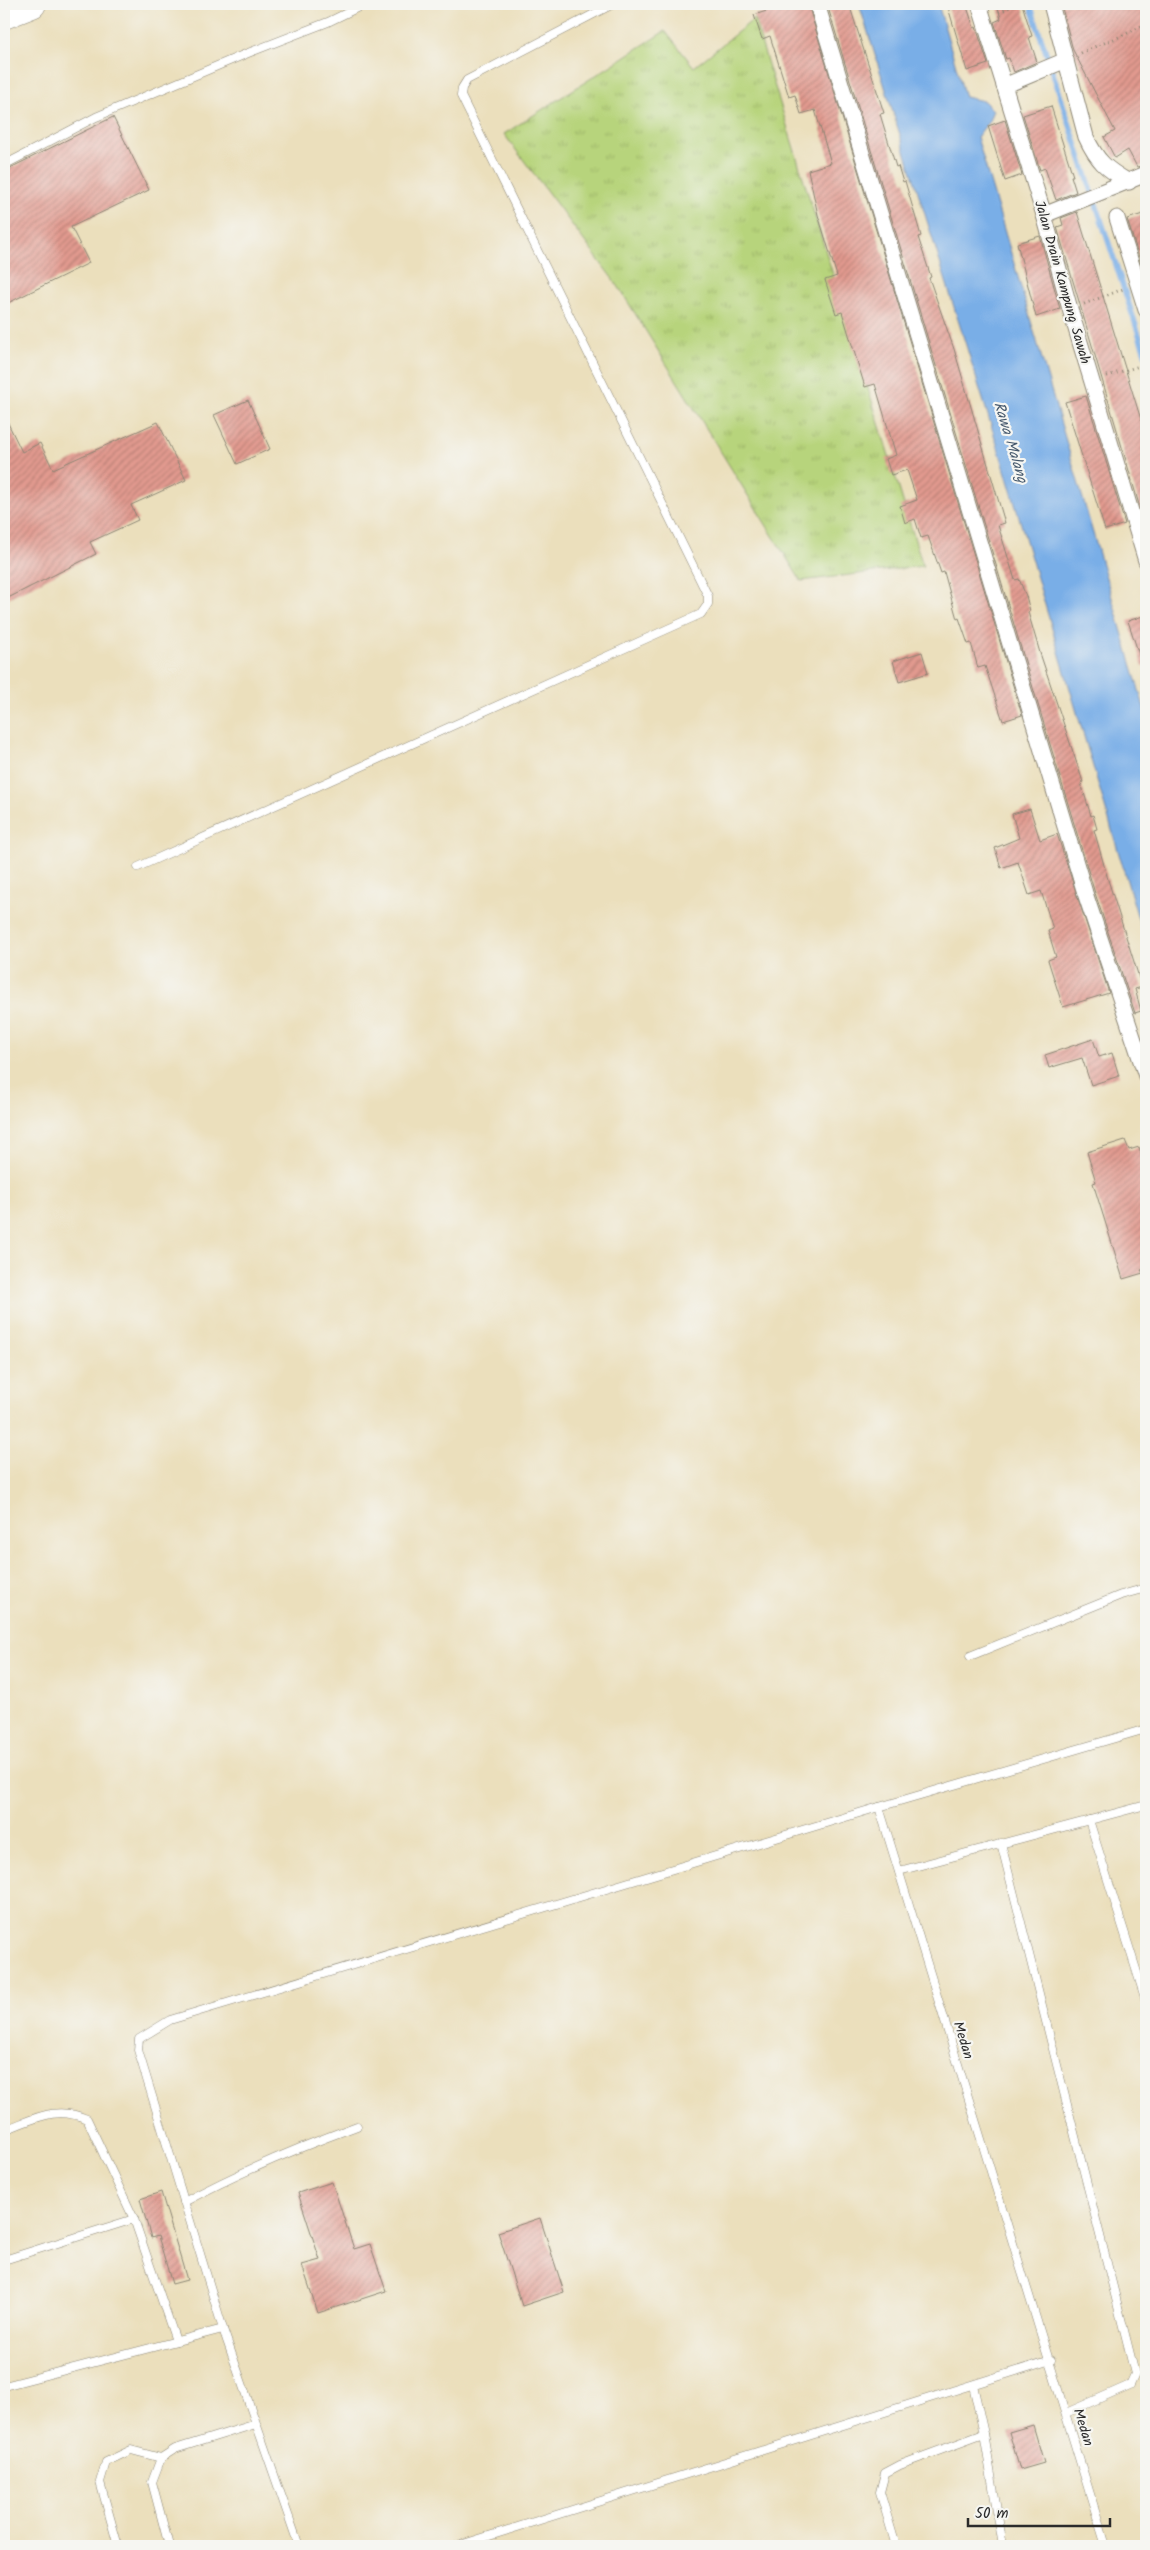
<svg xmlns="http://www.w3.org/2000/svg" width="1150" height="2550" font-family="Kalam,sans-serif">
<defs>
<pattern id="grass-tufts" width="24" height="20" patternUnits="userSpaceOnUse" patternTransform="scale(1.25)"><rect width="24" height="20" fill="#b7d47b"/><path d="M3 7l-1-3M5 7V3M7 7l1-3M15 17l-1-3M17 17v-4M19 17l1-3" fill="none" stroke="#9eb66a"/></pattern>
<pattern id="building-hatch" width="6" height="6" patternUnits="userSpaceOnUse" patternTransform="scale(1.25)"><rect width="6" height="6" fill="#e29a8f"/><path d="M-1 1l2-2M0 6l6-6M5 7l2-2" fill="none" stroke="#b77e75"/></pattern>
</defs>
<rect width="100%" height="100%" fill="#f6f6f2"/>
<filter id="ink" filterUnits="userSpaceOnUse"><feTurbulence type="fractalNoise" baseFrequency=".02" numOctaves="2"/><feDisplacementMap in="SourceGraphic" scale="10" xChannelSelector="R" yChannelSelector="G"/><feConvolveMatrix kernelMatrix="1 2 1 2 8 2 1 2 1" color-interpolation-filters="sRGB"/></filter>
<filter id="wash" filterUnits="userSpaceOnUse"><feTurbulence type="fractalNoise" baseFrequency=".0096" numOctaves="4" result="noise"/><feDisplacementMap in="SourceGraphic" scale="20" xChannelSelector="R" yChannelSelector="G"/><feGaussianBlur stdDeviation="1.12" result="paint"/><feColorMatrix in="noise" values="0 0 0 0 0 0 0 0 0 0 0 0 0 0 0 0 0 1.4 0 .05"/><feComposite in="paint" operator="in"/></filter>
<g filter="url(#wash)">
<rect width="100%" height="100%" fill="#ebdfbc"/>
<path fill="url(#grass-tufts)" stroke="#718053" d="M754 19 923 566 801 581 618 286 504 134 665 31 694 67Z"/>
<path fill="#79aee7" stroke="#526c89" d="M859 4H938L965 97 984 101 993 110 989 121 977 137 1146 714V945L1002 460Z"/>
<g fill="none" stroke-linecap="round" stroke-linejoin="round">
<path stroke="#79aee7" stroke-width="5.5" d="M1030 4 1146 356"/>
</g>
<g id="blocks">
<g fill="url(#building-hatch)">
<path d="M789 4H808L1022 715 1003 721 985 666 978 668 971 643 968 644 959 618 957 619 944 572 941 573 928 536 921 538 915 519 905 523 900 506 917 500 907 470 891 475 886 459 896 455 875 384 865 387 842 312 836 314 825 280 837 276 818 215 808 170 831 163 815 110 801 114 795 95 789 97 770 36 762 39 754 15Z"/>
<path d="M827 4H849L884 113 880 114 896 167 898 166 903 182 905 181 921 236 918 237 931 277 929 278 954 349 1005 523 998 525 1015 580 1019 579 1026 596 1030 611 1028 612 1040 653 1083 782 1081 783 1091 816 1093 815 1097 829 1094 830 1109 883 1142 987 1135 989 1141 1011 1135 1013 1094 890Z"/>
<path d="M947 4H966L974 28 976 27 988 64 967 71Z"/>
<path d="M997 4H1022L1032 36 1029 37 1037 62 1014 72 1009 58 1006 59 994 22 1001 19Z"/>
<path d="M1061 4H1141L1146 12V165L1137 167 1128 150 1115 158 1104 137 1115 131 1073 50Z"/>
<path d="M1051 106 1073 176H1071L1076 192 1056 200 1045 168 1040 170 1023 115Z"/>
<path d="M113 117 149 190 71 227 89 263 4 305V171Z"/>
<path d="M1005 120 1022 175 1005 181 988 126Z"/>
<path d="M1077 212 1146 436V517L1143 518 1057 227 1063 225 1061 218Z"/>
<path d="M1146 213V280L1127 219Z"/>
<path d="M1040 236 1060 309 1036 317 1017 243Z"/>
<path d="M1086 396 1125 524 1105 530 1065 402Z"/>
<path d="M248 400 270 449 237 464 214 415Z"/>
<path d="M4 415 22 452 40 443 53 469 158 422 186 480 131 505 138 520 90 542 96 554 4 600Z"/>
<path d="M1146 615V667H1143L1128 621Z"/>
<path d="M922 652 928 673 899 682 893 661Z"/>
<path d="M1030 809 1040 840 1057 834 1109 993 1063 1007 1048 960 1056 957 1048 931 1053 929 1041 891 1029 895 1018 862 1001 868 995 848 1019 838 1012 814Z"/>
<path d="M1093 1039 1099 1057 1112 1053 1119 1076 1091 1085 1082 1058 1049 1068 1045 1055Z"/>
<path d="M1125 1140 1129 1150 1139 1147 1146 1171V1268L1141 1270 1143 1273 1123 1279 1093 1183 1096 1182 1087 1152Z"/>
<path d="M332 2182 354 2249 370 2244 386 2291 318 2313 302 2265 320 2260 298 2193Z"/>
<path d="M161 2192 187 2280 172 2284 158 2236 151 2238 140 2199Z"/>
<path d="M540 2218 564 2292 522 2306 498 2232Z"/>
<path d="M1033 2425 1044 2463 1020 2470 1009 2432Z"/>
</g>
</g>
</g>
<g filter="url(#ink)">
<use href="#blocks" fill-opacity="0" stroke="#8b8574" stroke-width="1"/>
<g fill="none" stroke-linecap="round" stroke-linejoin="round">
<defs>
<g id="lane">
<path d="M4 165 96 117 248 53 328 22 365 4"/>
<path d="M138 867 701 614 708 604V596L461 96 462 88 467 80 613 4"/>
<path d="M970 1656 1121 1595 1146 1588"/>
<path d="M1089 1820 1146 2001"/>
<path d="M1001 1843 1135 2374 1130 2385 1066 2413"/>
<path d="M899 1871 1146 1805"/>
<path d="M4 2130C35 2119 55 2105 87 2119L134 2219"/>
<path d="M184 2202C240 2172 297 2148 357 2126"/>
<path d="M4 2260 134 2219 176 2341"/>
<path d="M973 2385 984 2434 1003 2546"/>
<path d="M4 2386 223 2329"/>
<path d="M118 2546 100 2482 106 2462 131 2450 161 2458"/>
<path d="M169 2546 152 2482 161 2458 175 2449 256 2424"/>
<path d="M299 2546 223 2329 138 2050 139 2039 170 2020 879 1807"/>
<path d="M457 2546 1051 2360"/>
<path d="M896 2546 880 2492 885 2473 900 2465 984 2434"/>
<path d="M1106 2546 879 1807 1146 1729"/>
</g>
<g id="street">
<path d="M817 4 1085 893 1146 1076"/>
<path d="M979 4 1044 215 1070 309 1146 561"/>
<path d="M1051 4 1086 137C1097 161 1106 169 1129 182"/>
<path d="M1004 86 1066 60"/>
<path d="M1044 215 1146 174"/>
<path d="M1117 218 1146 310"/>
</g>
<path id="highway" d="M4 15 32 4"/>
</defs>
<use href="#lane" stroke="#8b8574" stroke-width="9"/>
<use href="#street" stroke="#8b8574" stroke-width="17"/>
<use href="#highway" stroke="#8b8574" stroke-width="29"/>
<g stroke="#8b8574" stroke-width="3" stroke-dasharray="1 4" stroke-linecap="butt">
<path d="M1144 4 1146 8"/>
<path d="M999 12 1018 4"/>
<path d="M1081 53C1103 42 1126 36 1146 23"/>
<path d="M1084 304 1123 289"/>
<path d="M1107 376 1146 364"/>
</g>
<use href="#lane" stroke="#fff" stroke-width="8"/>
<use href="#street" stroke="#fff" stroke-width="15"/>
<use href="#highway" stroke="#fff" stroke-width="28"/>
</g>
</g>
<g text-anchor="middle" stroke-width="4.5" stroke-linejoin="round" paint-order="stroke">
<g font-size="14" fill="#2b2b2b" stroke="#f6f6f2">
<text transform="translate(1063 282) rotate(74)" y="5">Jalan Drain Kampung Sawah</text>
<text transform="translate(964 2040) rotate(73)" y="5">Medan</text>
<text transform="translate(1084 2427) rotate(73)" y="5">Medan</text>
</g>
<g font-size="15" font-style="italic" fill="#46596d" stroke="#f6f6f2">
<text transform="translate(1011 442) rotate(73)" y="5">Rawa Malang</text>
</g>
</g>
<rect width="1150" height="2550" fill="none" stroke="#f6f6f2" stroke-width="20"/>
<path d="M968 2518v8h142v-8" fill="none" stroke="#2b2b2b" stroke-width="2.5"/>
<text x="975" y="2518" font-size="15" fill="#2b2b2b" stroke="#f6f6f2" stroke-width="4" paint-order="stroke">50 m</text>
</svg>
